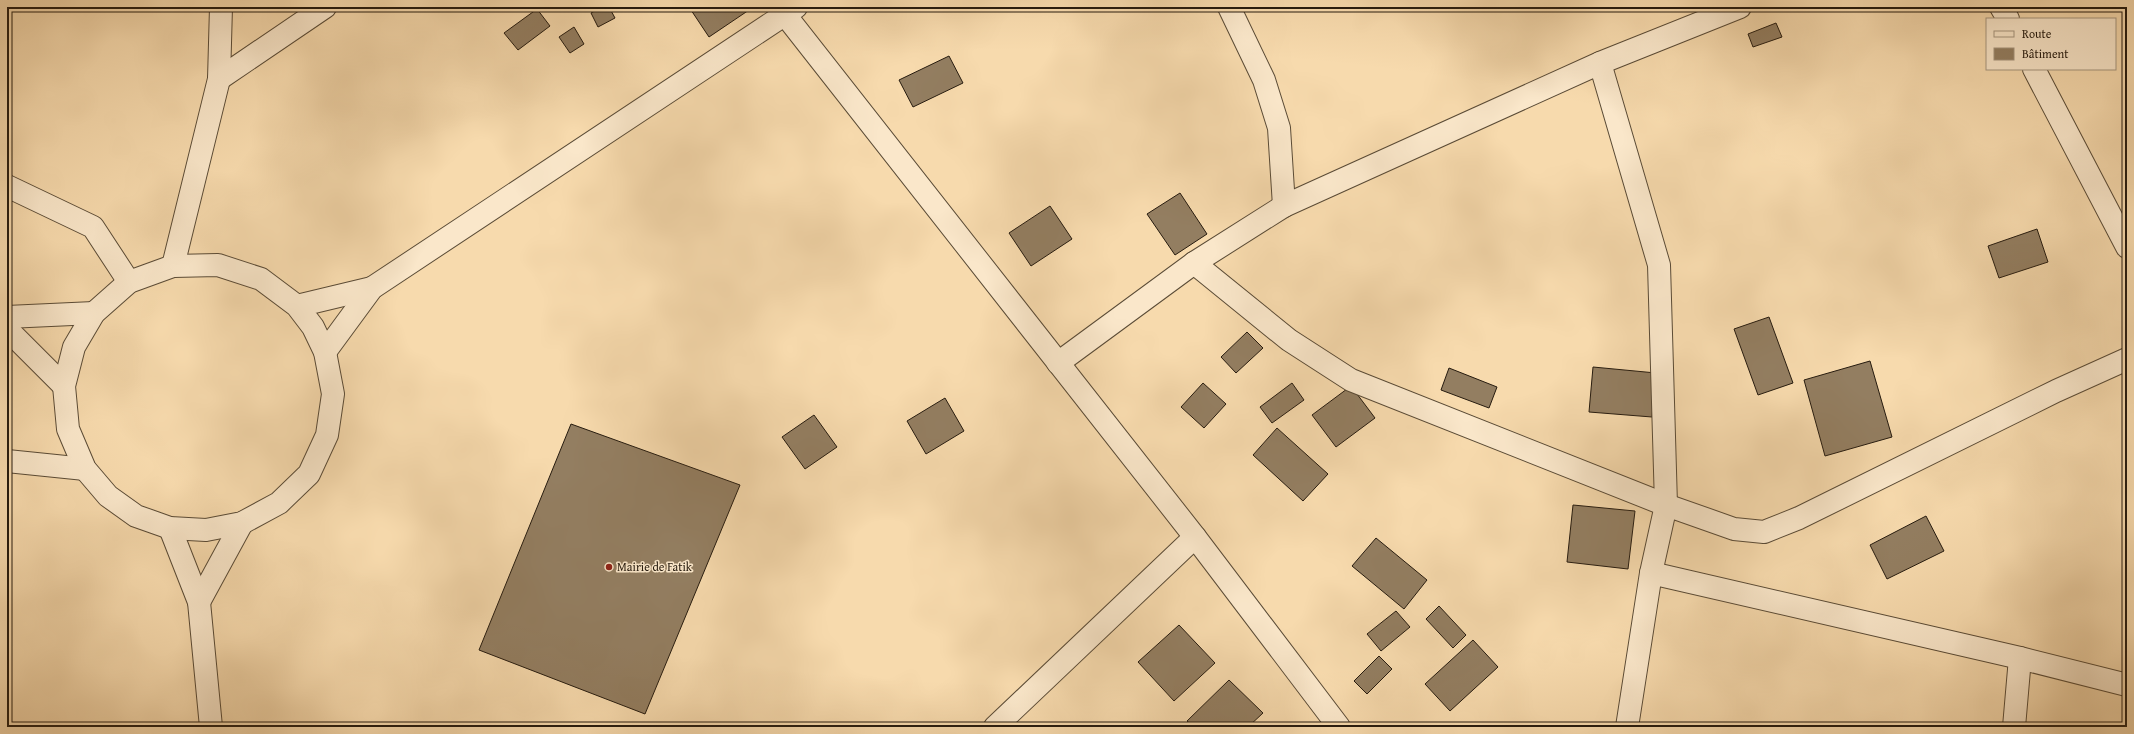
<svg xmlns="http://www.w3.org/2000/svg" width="2134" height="734" font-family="'Gentium Book Plus',serif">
<rect width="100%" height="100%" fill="#f7daad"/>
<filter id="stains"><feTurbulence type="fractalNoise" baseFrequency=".005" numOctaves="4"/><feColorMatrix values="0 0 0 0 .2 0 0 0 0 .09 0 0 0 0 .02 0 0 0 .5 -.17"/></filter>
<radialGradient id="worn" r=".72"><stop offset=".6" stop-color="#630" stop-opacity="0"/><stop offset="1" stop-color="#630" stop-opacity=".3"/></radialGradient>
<g fill="#937e61" stroke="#261b0f">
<path d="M602 7H609L615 18 598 27 591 13Z"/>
<path d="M689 7H751L752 8 709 37Z"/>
<path d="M537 9 550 26 518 50 504 33Z"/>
<path d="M1776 23 1782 37 1753 47 1748 34Z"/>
<path d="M574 27 584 44 570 53 559 37Z"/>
<path d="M949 56 963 83 913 107 899 80Z"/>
<path d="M1180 193 1207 234 1175 255 1147 214Z"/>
<path d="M1050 206 1072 239 1031 266 1009 233Z"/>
<path d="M2037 229 2048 262 1999 278 1988 246Z"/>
<path d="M1769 317 1793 383 1758 395 1734 329Z"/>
<path d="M1247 332 1263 348 1236 373 1221 357Z"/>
<path d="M1870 361 1892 437 1825 456 1804 380Z"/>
<path d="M1593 367 1656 373 1652 417 1589 412Z"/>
<path d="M1449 368 1497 387 1489 408 1441 390Z"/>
<path d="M1203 383 1226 404 1204 428 1181 407Z"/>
<path d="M1292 383 1304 400 1272 423 1260 407Z"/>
<path d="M1351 386 1375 418 1336 447 1312 415Z"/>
<path d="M945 398 964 431 926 454 907 421Z"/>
<path d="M814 415 837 447 805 469 782 437Z"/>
<path d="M571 424 740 485 645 714 479 650Z"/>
<path d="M1277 428 1328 474 1303 501 1253 455Z"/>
<path d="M1573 505 1635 511 1628 569 1567 562Z"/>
<path d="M1926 516 1944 551 1887 579 1870 545Z"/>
<path d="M1376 538 1427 580 1404 609 1352 566Z"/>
<path d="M1439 606 1466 635 1453 648 1426 619Z"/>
<path d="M1396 611 1410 627 1381 651 1367 634Z"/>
<path d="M1179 625 1215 663 1174 701 1138 662Z"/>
<path d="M1473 640 1498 667 1450 711 1425 684Z"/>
<path d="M1379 656 1392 669 1367 694 1354 681Z"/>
<path d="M1229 680 1263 713 1248 727H1194L1187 721Z"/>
</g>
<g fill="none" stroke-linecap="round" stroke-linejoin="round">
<defs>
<g id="minor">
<path d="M779 7 1195 537 1339 727"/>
<path d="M1229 7 1264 80 1279 128 1284 206"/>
<path d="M2001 7 2008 19"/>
<path d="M1600 63 1659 265 1666 505 1651 573 1627 727"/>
<path d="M2034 69 2127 247"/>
<path d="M219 79 325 7"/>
<path d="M7 186 93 227 129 282"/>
<path d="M1194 263 1289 340 1351 380 1666 505 1734 529 1764 532 1799 518 2056 391 2127 359"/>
<path d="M173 266 219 79 221 7"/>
<path d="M297 306 313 327 325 352 333 394 327 435 309 474 279 503 242 523 206 530 170 528 136 516 108 496 85 469 68 429 64 386 74 347 94 313 129 282 173 266 218 265 261 279 297 306 372 288"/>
<path d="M7 317 94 313"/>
<path d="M7 329 64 386"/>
<path d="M325 352 372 288 796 7"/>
<path d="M1058 363 1194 263 1284 206 1600 63 1740 7"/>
<path d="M7 461 85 469"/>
<path d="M170 528 199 602 211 727"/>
<path d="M1651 573 2020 658 2127 685"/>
<path d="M199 602 242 523"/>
<path d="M995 727 1195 537"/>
<path d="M2014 727 2020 658"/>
</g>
</defs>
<use href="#minor" stroke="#5a4b36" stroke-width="24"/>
<use href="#minor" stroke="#fae7ca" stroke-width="22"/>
</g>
<circle fill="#8f2418" stroke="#fae7ca" stroke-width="1.5" cx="609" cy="567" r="4"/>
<g text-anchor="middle" stroke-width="3" stroke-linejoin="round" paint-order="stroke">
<g font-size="12" fill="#261b0f" stroke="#fae7ca" text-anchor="start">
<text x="617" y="571">Mairie de Fatik</text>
</g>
</g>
<rect width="2134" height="734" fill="none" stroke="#f7daad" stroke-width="24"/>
<rect x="8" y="8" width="2118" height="718" fill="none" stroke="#261b0f" stroke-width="2"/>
<rect x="12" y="12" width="2110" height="710" fill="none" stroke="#261b0f"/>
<rect x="1986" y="18" width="130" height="52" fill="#fae7ca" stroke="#a5957f"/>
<rect x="1994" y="31" width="20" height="6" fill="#fae7ca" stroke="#a5957f"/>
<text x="2022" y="38" font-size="12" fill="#261b0f">Route</text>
<rect x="1994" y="48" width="20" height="12" fill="#937e61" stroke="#a5957f"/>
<text x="2022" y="58" font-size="12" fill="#261b0f">Bâtiment</text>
<rect width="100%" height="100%" filter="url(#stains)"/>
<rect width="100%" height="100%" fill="url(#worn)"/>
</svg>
